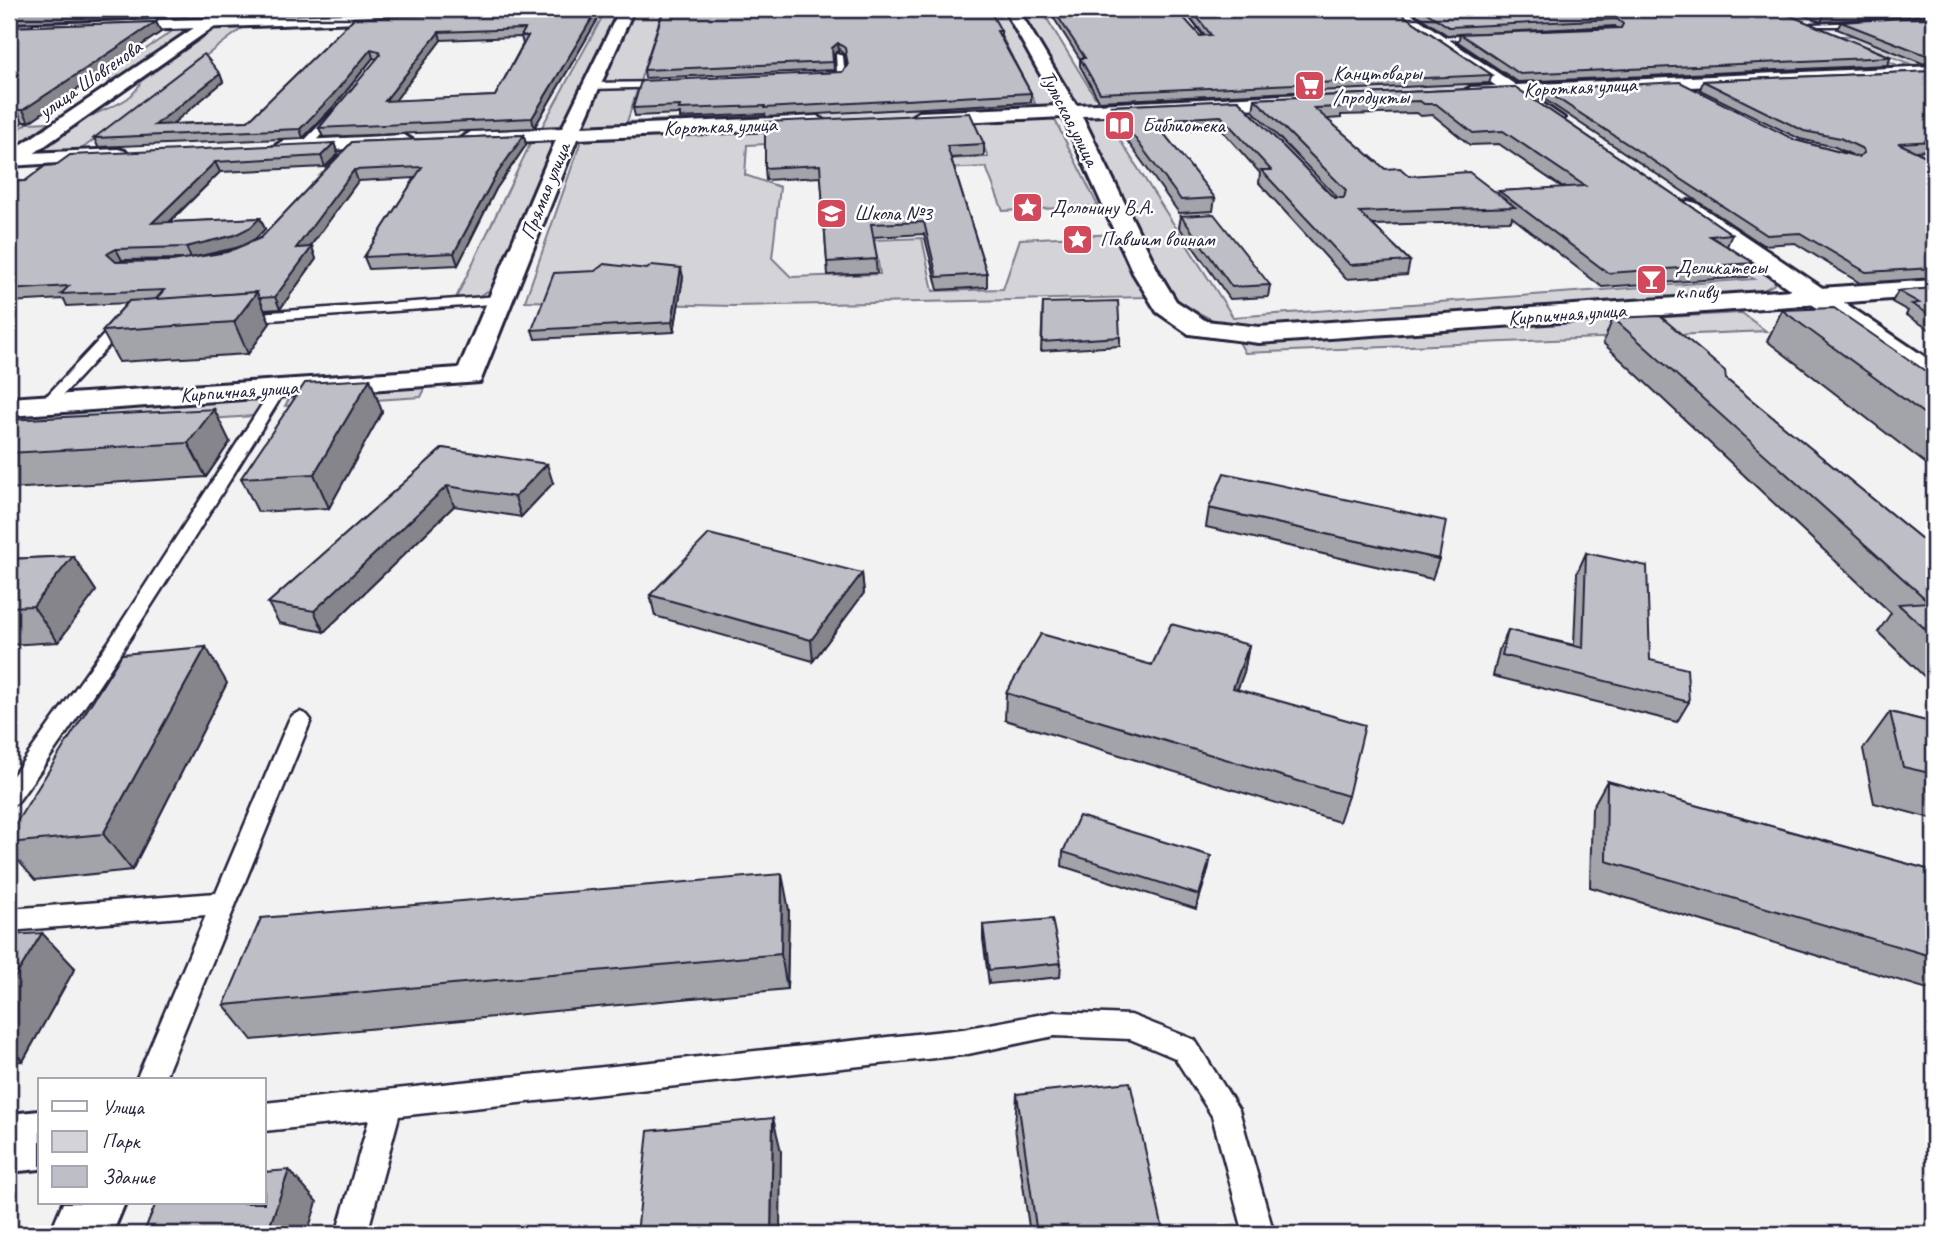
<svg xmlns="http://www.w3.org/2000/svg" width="1943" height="1243" font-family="Caveat,sans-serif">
<rect width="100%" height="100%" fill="#f2f2f3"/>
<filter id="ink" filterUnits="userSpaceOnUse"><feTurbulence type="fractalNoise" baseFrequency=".0143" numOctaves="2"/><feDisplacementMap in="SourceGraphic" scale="14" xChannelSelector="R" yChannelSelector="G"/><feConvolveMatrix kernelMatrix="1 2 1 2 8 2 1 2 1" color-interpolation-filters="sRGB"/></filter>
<g filter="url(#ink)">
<g fill="#d3d3d8" stroke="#7a7a8a" stroke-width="2" fill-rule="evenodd">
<path d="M663 9 627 122 1035 103 988 9H1005L1054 103 1039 110 624 129H590L584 126 630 15Z"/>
<path d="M1018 9H1041L1095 97 1464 81 1364 9 1490 84 1477 89 1093 106 1077 103 1070 97Z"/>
<path d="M1407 9H1425L1534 78 1740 9H1763L1902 67 1546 86 1516 81Z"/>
<path d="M605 12 619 13 565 127 539 132Z"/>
<path d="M248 24 75 154 43 152C54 138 76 122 93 115 111 106 133 102 141 81L215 29Z"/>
<path d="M177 28 190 29 119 79 100 80Z"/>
<path d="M1861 35 1934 60V69L1913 65 1840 36Z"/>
<path d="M1511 99 1760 267 1774 278 1775 284 1758 293 1308 326H1257L1215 321 1178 303 1083 126 1085 117 1098 112ZM1501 102 1754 279 1233 317 1109 123Z"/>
<path d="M1048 117 1055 120 1098 206 1003 211 986 167 944 169 946 159 988 157 979 134 747 145 745 175 780 187 772 258 791 277 880 274 874 240 922 238 933 291 1003 289 1020 239 1115 234 1147 297 734 306 525 301 581 141 601 136Z"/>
<path d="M50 122 13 148 9 150V136L28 123Z"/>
<path d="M532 140 548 141 557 145 494 288 477 297 456 298Z"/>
<path d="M1742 313 1766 331 1245 353 1238 340Z"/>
<path d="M427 385 421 397 285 406 292 394Z"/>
<path d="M267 397 254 416 9 432V413Z"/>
</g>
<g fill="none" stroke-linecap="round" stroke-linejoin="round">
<defs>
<g id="service">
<path d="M1173 9H1181L1207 42H1201Z"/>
<path d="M1864 22 1867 26H1807L1811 24Z"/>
<path d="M1485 34 1488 38 1437 40 1433 38Z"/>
<path d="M836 54 843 56 845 77 819 79V75L837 73Z"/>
<path d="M666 82 669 87 591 89 587 86 591 83Z"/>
<path d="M334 110 342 112 309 148H301V144Z"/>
<path d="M500 296 507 300 505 303 242 322 235 318 242 314Z"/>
<path d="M125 322 130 323V329L123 330 52 407H42V401L114 324Z"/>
<path d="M279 385 286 389C200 529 114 670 17 803L9 806V781L108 643 272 389Z"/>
<path d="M300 712 307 715 311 720 164 1080H136L206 915 9 931V909L216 893 289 720 293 715Z"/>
<path d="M1054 1012 1131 1015 1195 1040 1239 1110 1274 1234H1244L1212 1116 1175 1058 1130 1039 1054 1036 963 1055 399 1116 367 1234H336L369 1120 264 1131V1103L963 1029Z"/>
</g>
<g id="minor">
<path d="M620 9H634L582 127 817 116 827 122 817 128 577 139 480 382 9 416V398L459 368 556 140 471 144 461 138 471 132 562 128Z"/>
<path d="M1004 9H1018L1076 105 1306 94 1315 100 1306 106 1082 116 1159 273 1176 301 1206 321 1259 327 1934 280V296L1259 343 1189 334 1157 312 1133 273 1063 117 919 124 909 118 919 112 1058 106Z"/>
<path d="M406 12 411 14V20L9 35V25Z"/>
<path d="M1934 66V76L1471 97 1462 92 1471 87Z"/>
<path d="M404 135 414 141 411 145 283 153 273 147 283 141Z"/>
<path d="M118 149 125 151 128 155 125 159 9 166V154Z"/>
<path d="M40 1111V1169L9 1172V1114Z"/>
<path d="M63 1203H125L112 1234H50Z"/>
</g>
<g id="secondary">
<path d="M222 9H239L16 166 9 168V153Z"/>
<path d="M1387 9H1404L1564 118 1554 124 1547 122Z"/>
<path d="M1688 201 1696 203 1934 363V385L1924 382 1680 213 1677 208Z"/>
</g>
</defs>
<use href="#service" stroke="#22223b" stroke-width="5"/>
<use href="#minor" stroke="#22223b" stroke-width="6"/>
<use href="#secondary" stroke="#22223b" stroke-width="6"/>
<use href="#service" fill="#fff" fill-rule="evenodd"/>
<use href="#minor" fill="#fff" fill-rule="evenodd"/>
<use href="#secondary" fill="#fff" fill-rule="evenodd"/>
</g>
<g fill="#a3a3aa" stroke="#22223b" stroke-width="2" fill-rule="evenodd">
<path d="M9 9H196L184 17 9 23Z"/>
<path d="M371 9H481L371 11Z"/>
<path d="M664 9 1001 31V37L1031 93V102L766 117 765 114 680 118V114L635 116 633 108 842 72 847 67 846 56 839 50 833 56 834 70 645 78 644 70Z"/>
<path d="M1048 9H1176L1200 36 1204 35 1184 9H1394L1492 75 1489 83 1099 101 1080 66V59Z"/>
<path d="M1408 9H1774L1891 57 1887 65 1518 82 1458 42 1460 34 1617 28 1615 26 1447 35Z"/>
<path d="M1787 9H1934V15L1821 22Z"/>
<path d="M1934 16V64L1922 63 1837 29 1841 22Z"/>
<path d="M599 17 534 128 323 137 319 128 378 59 373 58 335 105 303 138 98 147 94 138 220 74 223 82 172 124 248 121 354 18ZM521 37 523 44 495 96 395 101 441 40Z"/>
<path d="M156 22 161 32 29 122H23L9 132V27Z"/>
<path d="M1934 71V150L1916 151 1934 160V278L1860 283 1795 243 1763 245 1541 97 1543 89 1795 140 1852 155 1835 147 1800 139 1700 90 1703 81Z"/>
<path d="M1515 87 1732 234 1727 246 1754 263 1747 277 1602 287 1512 217 1511 221 1373 225 1410 261 1407 275 1346 279 1259 183 1260 173 1220 128 1162 131 1215 198 1213 211 1179 213 1110 117 1111 106 1238 100 1334 198H1338L1253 111 1255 99ZM1417 113 1421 116 1433 115 1470 145 1499 144 1563 188 1499 191 1498 194 1409 176 1385 169 1327 119 1341 118V115Z"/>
<path d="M765 122 984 144V156L951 158 987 274V287L938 290 924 234 873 237 877 273 828 275 821 177 766 180 765 168Z"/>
<path d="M524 135 526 145 496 189 458 265 369 269 364 257 415 178 358 181 310 247H312L316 259 280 309 265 310 270 323 248 354 119 362 102 331 127 303 67 306 64 299 9 302V182L25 181 334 143 338 154 325 167 220 172 170 222 260 218 265 229 255 239 240 247 199 256 227 252 261 238 352 142ZM185 259 172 261 120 262 122 260Z"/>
<path d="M1181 216 1270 285 1268 297 1230 299 1179 227Z"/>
<path d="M647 269 683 277 674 332 535 339 532 330Z"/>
<path d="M1934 288V332L1906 315 1908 311 1892 302 1898 291Z"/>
<path d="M1043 303 1120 337V346L1041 351Z"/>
<path d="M1782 310 1934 377V470L1767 341Z"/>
<path d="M1613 318 1726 379 1934 549V683H1931L1878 632 1891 613 1603 343Z"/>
<path d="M370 379 382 412 329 508 258 512 241 478Z"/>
<path d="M9 420 230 442 206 477 9 489Z"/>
<path d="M443 448 553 483 521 517 454 506 324 632 279 623 268 603Z"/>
<path d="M1209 508 1439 559 1432 579 1206 527Z"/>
<path d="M1586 553 1650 660 1689 702 1677 722 1493 676 1499 650 1508 630 1574 645 1577 573Z"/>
<path d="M73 556 96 591 58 642 9 645V559Z"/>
<path d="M862 573 864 593 813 661 655 616 650 595Z"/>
<path d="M1249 645 1244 672 1237 689 1348 796 1339 822 1005 720 1006 693Z"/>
<path d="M227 683 132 870 35 880 9 850V834Z"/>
<path d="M1890 712 1934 723V819L1874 803 1863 749Z"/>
<path d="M1607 781 1934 871V991L1590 887 1592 808Z"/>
<path d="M1063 852 1211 856 1196 909 1062 866Z"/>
<path d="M789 910 787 989 252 1040 224 1005Z"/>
<path d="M983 925 1061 963 1060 977 989 984 983 939Z"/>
<path d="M9 935 75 968 23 1061 9 1062Z"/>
<path d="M1017 1094 1164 1234H1030L1015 1128Z"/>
</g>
<g fill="#85858b" stroke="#22223b" stroke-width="2">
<path d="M180 9H196L184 17Z"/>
<path d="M1914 9H1934V14L1821 22 1824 15Z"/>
<path d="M597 10 599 17 534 128 532 118Z"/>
<path d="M156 22 161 32 29 122 23 110Z"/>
<path d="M439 32 441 40 388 110 385 101Z"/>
<path d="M838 43 839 50 832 56V48Z"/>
<path d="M371 49 373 58 335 105 303 138 300 129Z"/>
<path d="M220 74 223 82 160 134 155 125Z"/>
<path d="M17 110 23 122 9 132V115Z"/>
<path d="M524 135 526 145 496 189 458 265 454 253 494 178Z"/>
<path d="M334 143 338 154 325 167 321 156Z"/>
<path d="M215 162 220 172 157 234 152 223Z"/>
<path d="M354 170 358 181 301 259 296 248Z"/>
<path d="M260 218 265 229 255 239 240 247 191 258 186 247Z"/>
<path d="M312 247 316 259 280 309 275 297Z"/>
<path d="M116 249 122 260 114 266 107 254Z"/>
<path d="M681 268 683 277 674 332 672 322Z"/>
<path d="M257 292 270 323 248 354 234 322Z"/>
<path d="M370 379 382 412 329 508 314 474Z"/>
<path d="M214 409 230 442 206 477 188 443Z"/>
<path d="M547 464 553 483 521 517 515 497Z"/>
<path d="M447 486 454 506 324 632 314 611Z"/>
<path d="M73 556 96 591 58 642 33 606Z"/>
<path d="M862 573 864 593 813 661 811 640Z"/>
<path d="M1249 645 1244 672 1228 715 1233 688Z"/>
<path d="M206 647 227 683 132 870 103 834Z"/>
<path d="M1211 856 1208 871 1196 909 1199 895Z"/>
<path d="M782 874 789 910 787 989 781 954Z"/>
<path d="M42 933 75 968 23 1061 9 1047V987Z"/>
<path d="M773 1118 781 1151 780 1234H771Z"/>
<path d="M289 1170 317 1202 307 1234H267Z"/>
</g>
<g fill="#bebec6" stroke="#22223b" stroke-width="2" fill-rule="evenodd">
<path d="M9 9H115L9 12Z"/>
<path d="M664 9H989L1001 31H997L1031 93 765 108V106L679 109 680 106 633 108 641 81 842 72 848 66 845 48 838 43 832 48 833 62 644 70Z"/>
<path d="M1053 9H1176L1200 36 1211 35 1191 9H1394L1492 75 1100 93 1080 58H1085Z"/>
<path d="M1421 9H1774L1891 57 1520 74 1460 34 1621 28 1623 24 1617 19 1449 27Z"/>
<path d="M1808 9H1914L1824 15Z"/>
<path d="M597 10 532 118 319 128 380 55 379 51 371 49 332 96 300 129 94 138 204 54 220 74 155 125 248 121 354 18ZM525 29 521 36H528L495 96 385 101 439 32Z"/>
<path d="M1934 16V56L1926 55 1841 22Z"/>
<path d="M156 22 23 110H17L9 115V27Z"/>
<path d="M1934 71V141L1898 143 1934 160V268L1866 272 1800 233 1767 235 1543 89 1680 82 1795 140 1858 157 1864 153 1863 149 1840 138 1804 131 1703 81Z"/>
<path d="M1515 87 1732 234 1710 236 1754 263 1608 273 1499 191 1585 186 1503 131 1473 133 1436 104H1424L1420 101 1340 104 1343 107 1314 108 1385 169 1400 168 1409 176 1469 172 1515 207 1359 212 1410 261 1350 265 1261 170H1271L1221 116 1153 120 1215 198 1181 200 1111 106 1238 100 1334 198H1344L1346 190 1255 99Z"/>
<path d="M970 113 984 144 947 146 987 274 937 277 924 222 871 224 877 259 827 262 820 165 765 168V122Z"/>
<path d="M524 135 494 178 454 253 364 257 422 167 354 170 296 248 312 247 275 297 259 298 257 292 155 300 164 290 61 294 69 286 9 290V182L25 181 45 166 56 165 70 155 334 143 321 156 215 162 152 223 260 218 251 227 235 235 186 247 116 249 107 254 116 262 172 261 227 252 261 238 352 142Z"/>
<path d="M1214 214 1270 285 1232 287 1181 216Z"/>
<path d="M604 264 647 269 652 265 681 268 672 322 532 330 554 273 595 271Z"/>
<path d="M1934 288V317L1912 304 1919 303 1898 291Z"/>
<path d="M257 292 234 322 102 331 129 301Z"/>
<path d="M1118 301 1120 337 1042 342 1043 303Z"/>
<path d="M1834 308 1934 377V421L1782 310Z"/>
<path d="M1660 316 1725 371 1726 379 1934 549V637L1898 604 1929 602 1613 318Z"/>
<path d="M370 379 314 474 241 478 305 383Z"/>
<path d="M214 409 188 443 9 453V420Z"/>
<path d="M443 448 547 464 515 497 447 486 314 611 268 603Z"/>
<path d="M1224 473 1446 521 1439 559 1209 508Z"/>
<path d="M709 534 862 573 811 640 650 595Z"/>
<path d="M1586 553 1647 566 1650 660 1687 669 1689 702 1502 655 1508 630 1583 648Z"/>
<path d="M73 556 33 606 9 607V559Z"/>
<path d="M1171 624 1249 645 1233 688 1365 725 1348 796 1006 693 1041 634 1152 665Z"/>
<path d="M206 647 103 834 9 843V834L122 654Z"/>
<path d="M1890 712 1934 723V774L1903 767Z"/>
<path d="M1607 781 1934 871V957L1606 861Z"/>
<path d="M1079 816 1211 856 1199 895 1063 852Z"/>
<path d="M782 874 781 954 224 1005 261 918Z"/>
<path d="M1052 919 1061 963 989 970 983 925Z"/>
<path d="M42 933 9 987V935Z"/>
<path d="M1130 1082 1164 1234H1037L1017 1094Z"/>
<path d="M773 1118 771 1234H637L648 1131Z"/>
<path d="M289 1170 267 1234H143L156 1203H264V1172Z"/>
</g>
</g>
<defs>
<symbol id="supermarket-square" viewBox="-11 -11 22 22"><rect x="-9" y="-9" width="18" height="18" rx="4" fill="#d1495b" stroke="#fff"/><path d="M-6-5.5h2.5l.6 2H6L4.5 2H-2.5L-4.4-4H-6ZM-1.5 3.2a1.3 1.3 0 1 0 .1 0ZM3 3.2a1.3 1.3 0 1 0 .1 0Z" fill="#fff"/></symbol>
<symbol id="library-square" viewBox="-11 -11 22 22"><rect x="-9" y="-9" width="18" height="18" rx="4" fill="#d1495b" stroke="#fff"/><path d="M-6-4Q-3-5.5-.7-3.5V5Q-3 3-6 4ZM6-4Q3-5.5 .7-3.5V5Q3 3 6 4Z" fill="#fff"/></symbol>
<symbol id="sight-square" viewBox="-11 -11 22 22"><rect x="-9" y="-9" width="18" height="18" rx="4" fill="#d1495b" stroke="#fff"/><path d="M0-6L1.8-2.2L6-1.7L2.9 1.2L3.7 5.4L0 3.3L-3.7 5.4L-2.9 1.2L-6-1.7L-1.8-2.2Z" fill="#fff"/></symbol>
<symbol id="school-square" viewBox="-11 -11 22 22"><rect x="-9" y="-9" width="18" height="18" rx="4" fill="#d1495b" stroke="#fff"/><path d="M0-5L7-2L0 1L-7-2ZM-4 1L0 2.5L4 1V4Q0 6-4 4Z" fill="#fff"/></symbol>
<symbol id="bar-square" viewBox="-11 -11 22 22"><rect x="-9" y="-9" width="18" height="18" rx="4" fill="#d1495b" stroke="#fff"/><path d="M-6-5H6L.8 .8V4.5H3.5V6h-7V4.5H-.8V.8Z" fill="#fff"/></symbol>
</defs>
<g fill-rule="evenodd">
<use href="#supermarket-square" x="1292" y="68" width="35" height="35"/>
<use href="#library-square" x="1102" y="108" width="35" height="35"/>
<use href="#sight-square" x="1010" y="190" width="35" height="35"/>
<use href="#school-square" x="814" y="196" width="35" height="35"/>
<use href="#sight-square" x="1060" y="222" width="35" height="35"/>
<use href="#bar-square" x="1634" y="262" width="35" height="35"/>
</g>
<g text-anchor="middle" stroke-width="5" stroke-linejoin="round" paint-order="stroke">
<g font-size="21" fill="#22223b" stroke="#fff" text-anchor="start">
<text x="1333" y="80">Канцтовары<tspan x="1333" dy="24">/продукты</tspan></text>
<text x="1142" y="132">Библиотека</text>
<text x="1050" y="214">Долонину В.А.</text>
<text x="854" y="220">Школа №3</text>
<text x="1100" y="246">Павшим воинам</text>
<text x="1675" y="274">Деликатесы<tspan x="1675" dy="24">к пиву</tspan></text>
</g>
<g font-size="21" fill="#22223b" stroke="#fff">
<text transform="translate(90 79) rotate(-35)" y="7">улица Шовгенова</text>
<text transform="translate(1580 87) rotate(-3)" y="7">Короткая улица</text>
<text transform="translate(1070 118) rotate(63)" y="7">Тульская улица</text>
<text transform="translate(720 126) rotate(-2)" y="7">Короткая улица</text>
<text transform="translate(545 191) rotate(-68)" y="7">Прямая улица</text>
<text transform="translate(1567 314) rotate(-4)" y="7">Кирпичная улица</text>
<text transform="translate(239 391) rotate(-4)" y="7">Кирпичная улица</text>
</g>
</g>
<rect width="1943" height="1243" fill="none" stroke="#fff" stroke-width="35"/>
<rect x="18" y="18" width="1908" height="1208" fill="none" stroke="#22223b" stroke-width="2.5" filter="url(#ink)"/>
<rect x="38" y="1078" width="228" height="126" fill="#ffffff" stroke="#a7a7b1" stroke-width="2"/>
<rect x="52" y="1101" width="35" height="10" fill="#ffffff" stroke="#a7a7b1" stroke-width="2"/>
<text x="102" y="1114" font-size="21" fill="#22223b">Улица</text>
<rect x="52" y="1131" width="35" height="21" fill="#d3d3d8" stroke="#a7a7b1" stroke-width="2"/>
<text x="102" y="1148" font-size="21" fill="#22223b">Парк</text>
<rect x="52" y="1166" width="35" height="21" fill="#bebec6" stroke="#a7a7b1" stroke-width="2"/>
<text x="102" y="1184" font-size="21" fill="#22223b">Здание</text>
</svg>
